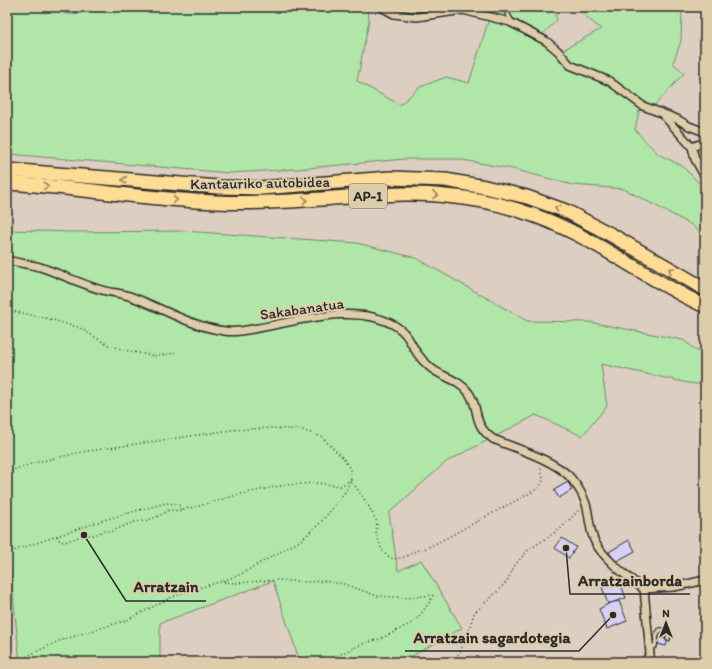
<svg xmlns="http://www.w3.org/2000/svg" width="712" height="669" font-family="Itim,sans-serif">
<rect width="100%" height="100%" fill="#dccec1"/>
<filter id="ink" filterUnits="userSpaceOnUse"><feTurbulence type="fractalNoise" baseFrequency=".025" numOctaves="2"/><feDisplacementMap in="SourceGraphic" scale="8" xChannelSelector="R" yChannelSelector="G"/><feConvolveMatrix kernelMatrix="1 2 1 2 8 2 1 2 1" color-interpolation-filters="sRGB"/></filter>
<g filter="url(#ink)">
<g fill="#b0e6a8" stroke="#6e886a">
<path d="M7 7H368L369 21 357 81 400 105 420 87 446 77 469 83 489 19 490 7H553L557 20 543 34 563 50 601 29 586 17 578 7H686L682 9 681 41 673 63 684 73 656 104 639 111 635 130 658 154 682 166 703 187 705 190V237L692 225 624 189 573 185 513 169 457 159H404L297 169 230 173 7 154Z"/>
<path d="M386 7H460C436 11 408 20 386 7Z"/>
<path d="M7 230 72 232 183 231 357 243 416 258 527 321 589 322 683 340 705 357V385L688 383 601 364 607 406 582 436 536 415 446 462 389 513 398 571 421 560 462 628 401 662H300L273 581 160 623V662H20L10 566H7Z"/>
</g>
<g fill="none" stroke-linecap="round" stroke-linejoin="round">
<path stroke="#63859c" stroke-width="2" d="M56 7C66 19 84 12 96 7"/>
</g>
<g fill="#d6cff7" stroke="#2b2b2b">
<path d="M568 482 572 490 559 498 554 490Z"/>
<path d="M562 538 576 547 569 558 555 548Z"/>
<path d="M629 540 635 551 615 562 609 552Z"/>
<path d="M619 580 626 598 608 604 602 587Z"/>
<path d="M619 601 627 621 607 629 599 609 610 603Z"/>
<path d="M659 638 668 639 666 646 658 644Z"/>
</g>
<g fill="none" stroke-linecap="round" stroke-linejoin="round">
<defs>
<g id="lane">
<path d="M504 7 512 22"/>
<path d="M649 648 655 646 657 634 660 630H667L669 633 668 639"/>
</g>
<g id="street">
<path d="M381 7 394 14 417 17 463 10 510 22 546 41 558 51 570 65 609 81 643 106 677 119 689 126 705 132"/>
<path d="M663 115 692 147"/>
<path d="M705 142 692 147 695 159 705 177"/>
<path d="M7 260C18 263 29 264 40 267 61 274 81 284 102 290 112 293 122 293 132 297 162 308 192 327 225 331 235 333 248 330 258 328 299 321 356 303 394 325 408 333 409 341 417 353 421 359 426 364 431 368 443 378 458 378 469 393 481 411 471 423 493 439 515 448 554 460 570 477 576 484 583 495 586 504 589 513 589 526 593 537 598 554 629 579 644 589"/>
<path d="M644 589 650 654 645 662"/>
<path d="M644 589 674 587 705 580"/>
</g>
<g id="highway">
<path d="M7 170 218 187 261 188 390 178 445 180 485 187 527 197 566 211 608 233 705 289"/>
<path d="M7 183C77 187 147 200 217 202 261 204 305 200 348 197 381 195 414 192 446 196 472 198 497 203 521 211 590 232 641 277 705 306"/>
</g>
</defs>
<use href="#lane" stroke="#2b2b2b" stroke-width="6"/>
<use href="#street" stroke="#2b2b2b" stroke-width="10"/>
<use href="#highway" stroke="#2b2b2b" stroke-width="16"/>
<g stroke="#2b2b2b" stroke-width="1.5" stroke-dasharray="1 3" stroke-linecap="butt">
<path d="M7 310 50 319 80 328 108 345 129 351 154 356 175 353"/>
<path d="M7 472 37 462 82 452 231 430 272 428 302 430 322 437 343 458 350 469 351 480 345 492 332 509 319 524 300 541 271 557 239 575 223 581 188 591 170 598 127 620 59 641 21 659 13 662"/>
<path d="M57 536 60 541 65 542 84 535H95L103 531H112L134 522 145 521 159 516 169 510 180 511 184 509 195 507 241 494 285 485 318 483 340 486 351 480 367 503 377 522 376 533 382 550 386 555 393 559 405 557 417 550 424 549 433 545 532 492C545 484 544 481 540 466"/>
<path d="M7 553 104 520 139 510 166 503 177 504 180 506V511"/>
<path d="M224 582 235 583 279 580 305 582 324 581 344 584 377 596 407 598 433 595 429 603 416 620 408 625 380 639 365 643 336 656 326 662"/>
<path d="M454 662 466 640 474 613 497 592 507 581 515 565 527 551 560 529 580 509"/>
</g>
<use href="#lane" stroke="#decdaa" stroke-width="3.5"/>
<use href="#street" stroke="#decdaa" stroke-width="7"/>
<use href="#highway" stroke="#ffdd96" stroke-width="13"/>
</g>
<defs><path id="oneway-chevron" d="M-2-3.5L2.5 0L-2 3.5" fill="none" stroke-width="1.6" stroke-linecap="round" stroke-linejoin="round"/></defs>
<g stroke="#958460">
<use href="#oneway-chevron" transform="translate(124 180) rotate(-174)"/>
<use href="#oneway-chevron" transform="translate(46 186) rotate(5)"/>
<use href="#oneway-chevron" transform="translate(435 195) rotate(1)"/>
<use href="#oneway-chevron" transform="translate(175 200) rotate(4)"/>
<use href="#oneway-chevron" transform="translate(305 200) rotate(-3)"/>
<use href="#oneway-chevron" transform="translate(557 208) rotate(-160)"/>
<use href="#oneway-chevron" transform="translate(671 270) rotate(-150)"/>
</g>
</g>
<g text-anchor="middle" stroke-width="4" stroke-linejoin="round" paint-order="stroke">
<rect fill="#decdaa" stroke="#615c51" stroke-width="1" x="349" y="184" width="38" height="24" rx="3"/>
<g font-size="14" font-weight="bold" fill="#2b2b2b">
<text x="368" y="201">AP-1</text>
</g>
<g font-size="15" fill="#2b2b2b" stroke="#decdaa">
<text transform="translate(260 183) rotate(-1)" y="5">Kantauriko autobidea</text>
<text transform="translate(302 309) rotate(-8)" y="5">Sakabanatua</text>
</g>
</g>
<path fill="none" stroke="#2b2b2b" stroke-width="1.5" d="M566 548L570 594H690M84 535L126 601H206M613 615L579 651H405"/>
<g fill="#2b2b2b" stroke="#decdaa" stroke-width="1.5">
<circle cx="566" cy="548" r="4"/>
<circle cx="84" cy="535" r="4"/>
<circle cx="613" cy="615" r="4"/>
</g>
<g font-size="16" text-anchor="middle" font-weight="bold" fill="#2b2b2b" stroke="#decdaa" stroke-width="4" stroke-linejoin="round" paint-order="stroke">
<text x="630" y="586">Arratzainborda</text>
<text x="166" y="592">Arratzain</text>
<text x="492" y="643">Arratzain sagardotegia</text>
</g>
<rect width="712" height="669" fill="none" stroke="#decdaa" stroke-width="24"/>
<rect x="12" y="12" width="688" height="645" fill="none" stroke="#2b2b2b" stroke-width="1.5" filter="url(#ink)"/>
<g transform="translate(666 623)" stroke="#decdaa" stroke-width="3" paint-order="stroke">
<path d="M0-3L7 15L0 10L-7 15Z" fill="#2b2b2b"/>
<text y="-6" font-size="11" font-weight="bold" text-anchor="middle" fill="#2b2b2b">N</text>
</g>
</svg>
